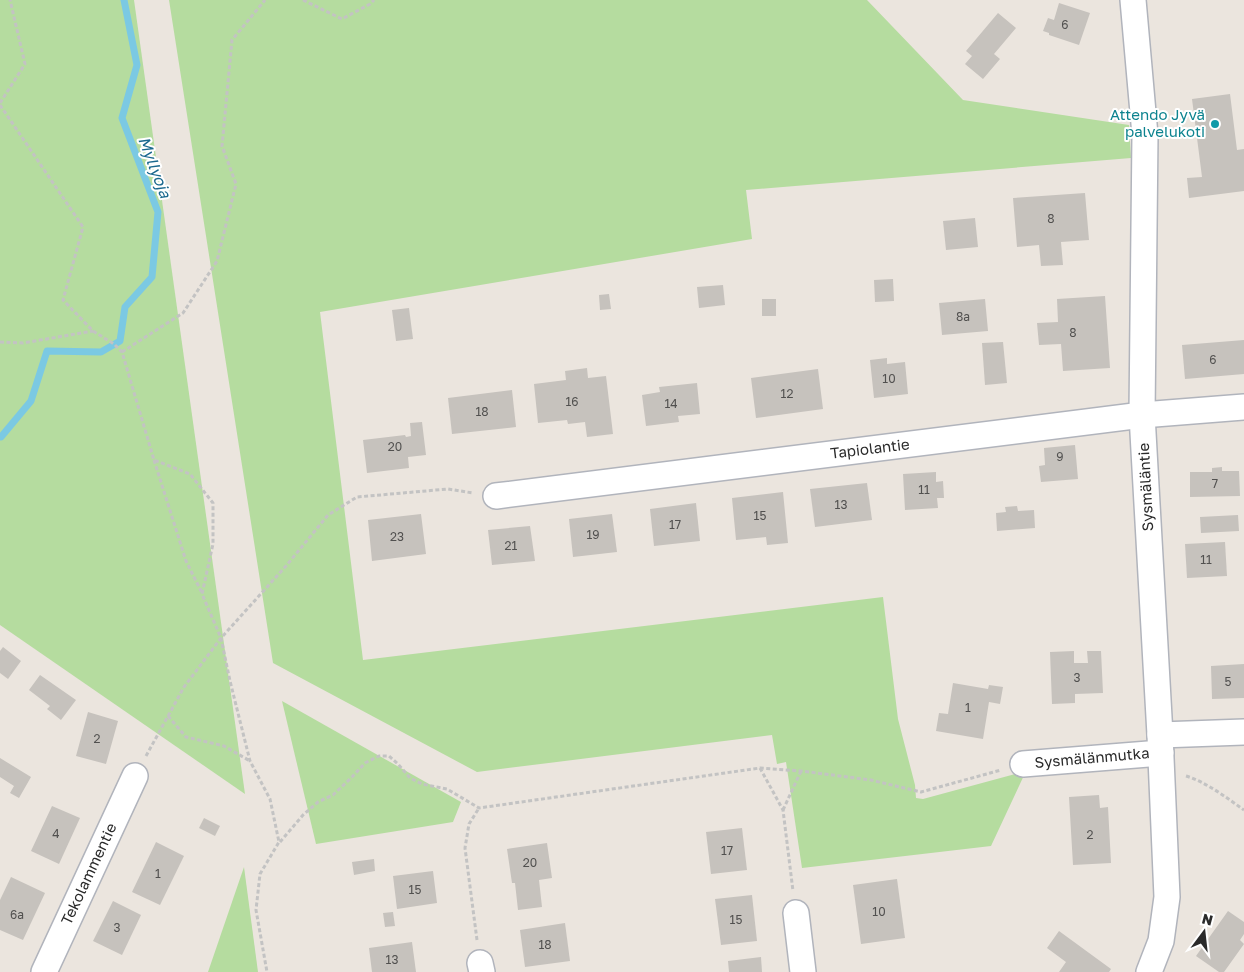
<svg xmlns="http://www.w3.org/2000/svg" width="1244" height="972" font-family="'Golos Text',sans-serif">
<rect width="100%" height="100%" fill="#ebe5de"/>
<g fill="#b5dc9f">
<path d="M0 0H134L245 794 0 625Z"/>
<path d="M169 0H867L963 100 1129 125 1131 158 746 190 752 239 320 312 363 660 883 597 898 719 915 785 916 798 923 799 1026 771 991 846 802 868 786 762 777 764 772 735 477 772 273 663Z"/>
<path d="M282 701 461 802 453 822 316 844Z"/>
<path d="M244 867 258 972H208Z"/>
</g>
<g fill="none" stroke-linecap="round" stroke-linejoin="round">
<path stroke="#7bc9e3" stroke-width="7" d="M0 437H1L31 401 47 351 101 352 120 341 125 307 152 277 158 212 122 118 137 65 124 0"/>
</g>
<g fill="#c6c2bd">
<path d="M1059 3 1090 13 1079 45 1049 35V33L1043 31 1048 18 1054 20Z"/>
<path d="M998 13 1016 28 994 54 1000 59 983 79 965 64 972 56 966 51Z"/>
<path d="M1230 94 1237 150 1244 149V191L1189 198 1187 178 1202 177 1192 99Z"/>
<path d="M1085 193 1089 240 1061 242 1063 265 1041 266 1039 245 1017 247 1013 198Z"/>
<path d="M975 218 978 247 946 250 943 221Z"/>
<path d="M893 279 894 301 875 302 874 280Z"/>
<path d="M723 285 725 305 699 308 697 287Z"/>
<path d="M609 294 611 309 600 310 599 295Z"/>
<path d="M1105 296 1110 368 1063 371 1061 344 1039 345 1037 323 1058 322 1057 299Z"/>
<rect x="762" y="299" width="14" height="17"/>
<path d="M985 299 988 331 942 335 939 303Z"/>
<path d="M409 308 413 339 396 341 392 310Z"/>
<path d="M1244 340V374L1185 379 1182 345Z"/>
<path d="M1003 342 1007 383 985 385 982 343Z"/>
<path d="M887 358V364L905 362 908 394 874 398 870 360Z"/>
<path d="M587 368 588 378 606 376 613 434 587 437 585 422 568 424 567 420 538 423 534 384 566 380 565 371Z"/>
<path d="M818 369 823 409 756 418 751 378Z"/>
<path d="M697 383 700 414 678 416 679 422 646 426 642 395 660 392 659 387Z"/>
<path d="M512 390 516 427 452 434 448 398Z"/>
<path d="M422 422 426 455 408 457 409 468 367 473 363 440 405 435 406 437 411 436 410 423Z"/>
<path d="M1075 445 1078 479 1041 482 1039 466 1045 465 1044 448Z"/>
<path d="M1222 467V471H1239L1240 496 1190 497V472H1212V468Z"/>
<path d="M936 472V482L943 481 944 498H937L938 508 905 510 903 474Z"/>
<path d="M867 483 872 520 815 527 810 489Z"/>
<path d="M783 492 788 543 767 545 766 537 736 540 732 498Z"/>
<path d="M696 503 700 541 654 546 650 509Z"/>
<path d="M1017 506 1018 511 1034 510 1035 528 997 531 996 513 1006 512 1005 507Z"/>
<path d="M421 514 426 554 372 561 368 520Z"/>
<path d="M612 514 617 552 573 557 569 519Z"/>
<path d="M1238 515 1239 531 1201 533 1200 517Z"/>
<path d="M530 526 535 561 492 565 488 530Z"/>
<path d="M1225 542 1227 576 1187 578 1185 544Z"/>
<path d="M3 647 21 661 8 679 0 673V651Z"/>
<path d="M1074 651V663H1088L1087 651H1101L1103 693 1075 694V703L1052 704 1050 652Z"/>
<path d="M1244 664V698L1212 699 1211 666Z"/>
<path d="M40 675 76 700 61 720 47 709 50 706 29 690Z"/>
<path d="M953 683 988 689 989 685 1003 687 1000 704 989 702 983 739 936 731 939 713 948 714Z"/>
<path d="M88 712 118 721 106 764 76 756Z"/>
<path d="M0 758 31 777 19 798 10 793 14 786 0 777Z"/>
<path d="M1099 795 1100 808 1108 807 1111 863 1073 865 1069 797Z"/>
<path d="M52 806 80 818 59 864 31 851Z"/>
<path d="M204 818 220 826 215 836 199 828Z"/>
<path d="M742 828 747 870 711 874 706 832Z"/>
<path d="M156 842 184 856 160 905 132 892Z"/>
<path d="M547 843 552 878 539 880 542 907 518 910 515 883H512L507 849Z"/>
<path d="M374 859 375 871 354 875 352 862Z"/>
<path d="M433 871 437 903 397 909 393 876Z"/>
<path d="M11 877 45 893 23 940 0 930V900Z"/>
<path d="M897 879 905 938 861 944 853 885Z"/>
<path d="M752 895 757 941 721 945 715 899Z"/>
<path d="M113 901 141 915 122 955 93 941Z"/>
<path d="M1228 911 1244 922V934L1240 940 1244 944 1224 972H1219L1196 956Z"/>
<path d="M393 912 395 926 385 927 383 913Z"/>
<path d="M565 923 570 961 525 967 520 930Z"/>
<path d="M1059 931 1111 969 1109 972H1059L1066 962 1047 948Z"/>
<path d="M412 942 416 972H372L369 948Z"/>
<path d="M761 957 762 972H729L728 961Z"/>
</g>
<g fill="none" stroke-linecap="round" stroke-linejoin="round">
<defs>
<g id="street">
<path d="M1133 0 1145 135 1142 415 1160 735 1167 897 1161 941 1149 972"/>
<path d="M496 496 1142 415 1244 407"/>
<path d="M1160 735 1244 732"/>
<path d="M1023 764 1161 753"/>
<path d="M796 913 803 972"/>
<path d="M480 963 482 972"/>
<path d="M44 972 135 776"/>
</g>
</defs>
<use href="#street" stroke="#b1b4bc" stroke-width="28"/>
<g stroke="#c3c3c3" stroke-width="3" stroke-dasharray="4 2.5" stroke-linecap="butt">
<path d="M303 0 342 19 370 4 374 0"/>
<path d="M0 103 25 64 10 0"/>
<path d="M0 105 83 227 63 300 93 331 114 344 122 352 154 460 190 474 213 503V544L202 594 221 638 230 681 250 761 270 799 279 842 260 874 256 910 267 972"/>
<path d="M0 342 23 343 93 331"/>
<path d="M122 352 183 313 217 261 236 184 222 146 232 40 265 0"/>
<path d="M154 460 186 561 202 593"/>
<path d="M168 716 186 737 224 746 250 761"/>
<path d="M146 756 184 687 221 638 286 566 328 515 357 497 448 489 473 493"/>
<path d="M760 768 783 810 793 891"/>
<path d="M1186 776C1206 782 1227 798 1244 810"/>
<path d="M783 810 801 771"/>
<path d="M280 842 303 815 318 802 333 795 352 777 365 763 379 756H389L398 764 410 778 422 784 447 789 479 808 760 768 801 771 871 780 921 792 1001 770"/>
<path d="M477 940 465 848 469 824 479 808"/>
</g>
<use href="#street" stroke="#fff" stroke-width="25"/>
</g>
<circle fill="#0f9aa8" stroke="#fff" stroke-width="2" cx="1215" cy="124" r="5"/>
<g text-anchor="middle" stroke-width="4" stroke-linejoin="round" paint-order="stroke">
<g font-size="12" fill="#51504f">
<text x="1065" y="29">6</text>
<text x="1051" y="223">8</text>
<text x="963" y="321">8a</text>
<text x="1073" y="337">8</text>
<text x="1213" y="364">6</text>
<text x="889" y="383">10</text>
<text x="787" y="398">12</text>
<text x="572" y="406">16</text>
<text x="671" y="408">14</text>
<text x="482" y="416">18</text>
<text x="395" y="451">20</text>
<text x="1060" y="461">9</text>
<text x="1215" y="488">7</text>
<text x="924" y="494">11</text>
<text x="841" y="509">13</text>
<text x="760" y="520">15</text>
<text x="675" y="529">17</text>
<text x="593" y="539">19</text>
<text x="397" y="541">23</text>
<text x="511" y="550">21</text>
<text x="1206" y="564">11</text>
<text x="1077" y="682">3</text>
<text x="1228" y="686">5</text>
<text x="968" y="712">1</text>
<text x="97" y="743">2</text>
<text x="56" y="838">4</text>
<text x="1090" y="839">2</text>
<text x="727" y="855">17</text>
<text x="530" y="867">20</text>
<text x="158" y="878">1</text>
<text x="415" y="894">15</text>
<text x="879" y="916">10</text>
<text x="17" y="919">6a</text>
<text x="736" y="924">15</text>
<text x="117" y="932">3</text>
<text x="545" y="949">18</text>
<text x="392" y="964">13</text>
</g>
<g font-size="15" fill="#0d838f" stroke="#fff" text-anchor="end">
<text x="1205" y="120">Attendo Jyvä<tspan x="1205" dy="17">palvelukoti</tspan></text>
</g>
<g font-size="15" fill="#2a2a2a" stroke="#fff">
<text transform="translate(870 449) rotate(-7)" y="5">Tapiolantie</text>
<text transform="translate(1146 487) rotate(-93)" y="5">Sysmäläntie</text>
<text transform="translate(1092 758) rotate(-5)" y="5">Sysmälänmutka</text>
<text transform="translate(89 874) rotate(-65)" y="5">Tekolammentie</text>
</g>
<g font-size="16" font-style="italic" fill="#1a688e" stroke="#fff">
<text transform="translate(155 167) rotate(69)" y="6">Myllyoja</text>
</g>
</g>
<g transform="translate(1204 932) rotate(15)" stroke="#ffffff" stroke-width="4" paint-order="stroke">
<path d="M0-4L9 19L0 12L-9 19Z" fill="#2a2a2a"/>
<text y="-8" font-size="14" font-weight="bold" text-anchor="middle" fill="#2a2a2a">N</text>
</g>
</svg>
